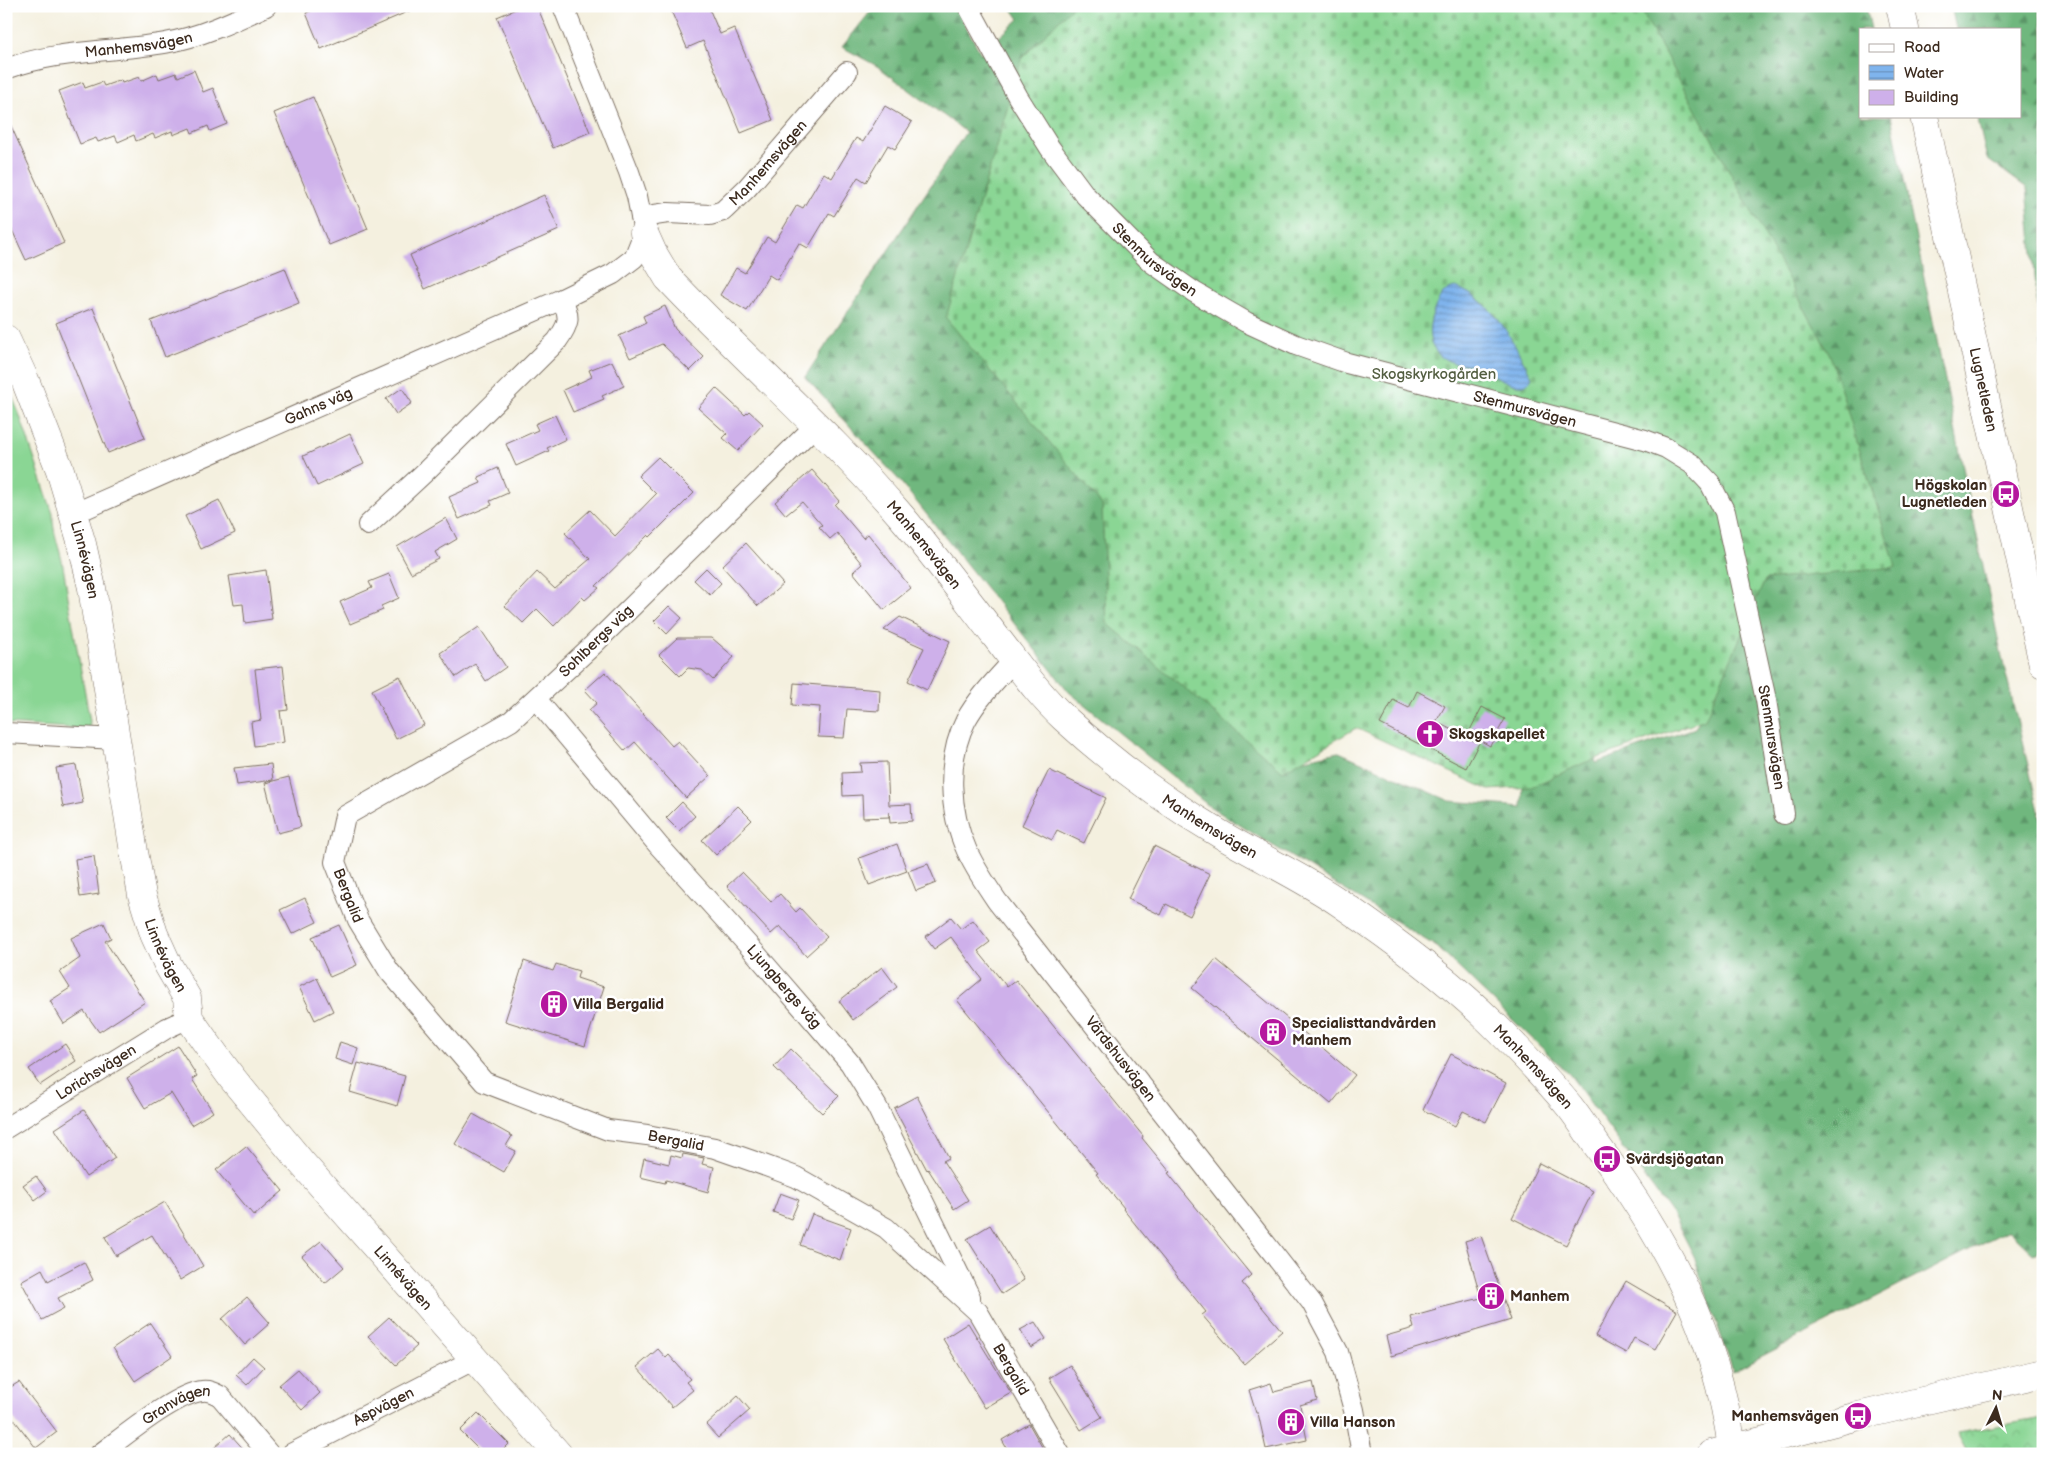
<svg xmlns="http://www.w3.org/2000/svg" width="2049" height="1460" font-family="'Balsamiq Sans',sans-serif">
<defs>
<pattern id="forest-firs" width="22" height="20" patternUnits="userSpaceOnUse" patternTransform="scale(1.25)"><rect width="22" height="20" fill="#6fb77e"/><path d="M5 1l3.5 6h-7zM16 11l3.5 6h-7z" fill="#5c9567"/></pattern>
<pattern id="cemetery-stones" width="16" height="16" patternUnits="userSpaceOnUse" patternTransform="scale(1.25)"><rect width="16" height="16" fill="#8ad694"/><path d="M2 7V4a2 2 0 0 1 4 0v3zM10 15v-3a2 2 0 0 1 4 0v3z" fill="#78b87f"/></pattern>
<pattern id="park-crowns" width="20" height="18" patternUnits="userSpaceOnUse" patternTransform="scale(1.25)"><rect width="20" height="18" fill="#8ad694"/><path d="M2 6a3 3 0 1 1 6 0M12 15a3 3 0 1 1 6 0" fill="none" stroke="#78b87f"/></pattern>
<pattern id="water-rules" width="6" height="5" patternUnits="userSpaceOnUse" patternTransform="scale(1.25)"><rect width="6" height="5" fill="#7fb4ed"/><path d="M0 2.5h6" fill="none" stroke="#6993bf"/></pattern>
</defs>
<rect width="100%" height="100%" fill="#fff"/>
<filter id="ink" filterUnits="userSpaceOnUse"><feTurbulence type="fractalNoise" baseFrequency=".02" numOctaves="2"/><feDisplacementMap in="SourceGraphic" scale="10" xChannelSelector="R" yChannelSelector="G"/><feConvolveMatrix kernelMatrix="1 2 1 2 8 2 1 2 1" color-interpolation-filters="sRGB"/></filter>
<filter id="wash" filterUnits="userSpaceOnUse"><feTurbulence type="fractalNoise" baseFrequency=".0096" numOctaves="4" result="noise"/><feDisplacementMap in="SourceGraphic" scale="20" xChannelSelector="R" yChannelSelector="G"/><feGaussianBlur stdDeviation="1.12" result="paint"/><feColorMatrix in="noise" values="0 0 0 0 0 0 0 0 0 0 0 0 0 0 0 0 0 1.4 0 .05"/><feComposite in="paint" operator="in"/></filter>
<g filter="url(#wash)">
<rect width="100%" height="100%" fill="#f4f0df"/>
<path fill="#8ad694" stroke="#628059" d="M6 382 19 413 53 514C52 532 60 548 63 566 71 618 81 669 90 721L89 729 6 724Z"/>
<g fill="url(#forest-firs)" stroke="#55704e">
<path d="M875 6H955L981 54 1019 19 1010 6H1167L1099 404 1277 765 1339 752 1450 801 1522 807 1526 699 1575 687 1596 763 1695 728 1716 693 1559 6H1866L1871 29H1860V116H1891L2002 658 2043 827V1250L2033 1254 2008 1230 1733 1371 1694 1256 1674 1217 1570 1075 1437 947 1209 806 1069 692 899 480 805 377 966 132 877 66 842 47Z"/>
<path d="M1951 6H2038L2043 29V365L2027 188 1987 159 1977 116H2020V29H1956Z"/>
</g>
<path fill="url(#cemetery-stones)" stroke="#628059" d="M1073 6H1639L1830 355 1896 567 1765 580 1705 719 1584 763 1531 787 1489 790 1356 728 1283 771 1107 623 1102 505 946 318 1022 58Z"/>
<path fill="url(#park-crowns)" stroke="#628059" d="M2043 1418V1454H1968L1957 1433Z"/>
<path fill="url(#water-rules)" stroke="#5d6f86" d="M1456 287C1497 303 1512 341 1532 377 1530 381 1529 384 1524 385 1508 387 1492 372 1478 367 1471 364 1463 365 1455 363 1427 356 1425 330 1435 308 1439 298 1445 288 1456 287Z"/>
<g id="blocks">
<g fill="#ceb0ea">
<path d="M322 6H421L321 49 306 13Z"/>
<path d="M523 6H537L590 132 553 148 497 17Z"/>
<path d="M669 6H708L720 34 734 28 773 120 741 133 703 41 687 48Z"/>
<path d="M194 70 203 92 213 88 227 124 210 131 208 126 192 133 190 128 173 135 172 131 155 138 153 134 136 141 134 135 118 142 115 136 98 142 96 138 80 144 59 91 83 82 85 88 102 82 104 86 121 80 122 83 139 77 141 81 157 74 159 79 176 73 178 77Z"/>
<path d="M313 97 368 229 329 245 274 113Z"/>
<path d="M885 106 912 122 895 149 888 145 866 182 858 177 834 216 829 213 808 248 799 243 777 280 769 275 747 311 720 295 736 268 745 273 767 237 775 242 797 205 803 208 824 173 832 178 856 138 863 142Z"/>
<path d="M6 115 64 243 26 260 6 217Z"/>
<path d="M544 195 559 230 425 289 410 255Z"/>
<path d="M285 268 299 303 165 357 151 321Z"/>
<path d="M665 306 675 329 704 357 690 371 662 344 630 358 619 336 646 323 643 316Z"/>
<path d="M93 308 145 438 108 453 56 323Z"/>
<path d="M612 361 624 386 602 396 604 399 573 412 563 390 592 377 589 370Z"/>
<path d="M402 388 412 403 396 414 386 399Z"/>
<path d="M716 388 745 415 749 411 763 424 738 451 723 438 727 434 698 408Z"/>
<path d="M555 415 566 439 547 448 549 451 516 466 506 444 538 430 535 424Z"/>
<path d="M350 434 364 464 317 486 303 456Z"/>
<path d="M658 457 694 493 650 537 648 535 596 586 599 588 585 600 582 597 554 626 537 609 523 623 505 606 537 572 555 589 590 559 565 533 590 510 615 536 656 494 638 476Z"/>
<path d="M498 468 508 493 490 501 492 505 459 519 449 497 481 483 478 477Z"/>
<path d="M812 470 839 501 835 505 863 538 868 534 911 588 884 610 853 572 862 564 837 533 830 539 819 527 822 525 802 502 786 515 775 502Z"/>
<path d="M219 500 235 533 201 549 185 516Z"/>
<path d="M446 518 457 539 435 552 439 559 411 573 397 547Z"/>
<path d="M746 543 783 584 758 606 722 566Z"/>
<path d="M706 568 721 583 710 595 694 580Z"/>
<path d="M266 570 272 619 245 623 243 604 234 605 229 576Z"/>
<path d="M389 574 399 598 381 606 383 610 350 624 340 602 372 588 369 582Z"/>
<path d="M669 606 682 618 667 634 654 621Z"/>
<path d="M900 617 950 641 927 690 908 681 924 648 884 630Z"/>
<path d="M479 627 506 667 486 681 475 664 456 677 440 653Z"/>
<path d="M677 638H712L734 657 713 680 702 670 688 668 680 676 659 655Z"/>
<path d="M283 666 288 710 280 711 284 742 254 746 251 722 261 720 255 669Z"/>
<path d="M605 672 672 746 678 741 710 776 686 798 635 742 625 751 589 710 597 703 585 690Z"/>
<path d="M400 676 424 725 396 739 372 690Z"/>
<path d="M794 683 880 690 879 711 847 709 844 738 818 737 820 707 792 705Z"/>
<path d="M1417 691 1445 706 1436 722 1479 743 1466 768 1380 724 1393 700 1409 708Z"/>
<path d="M1482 707 1505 719 1490 746 1468 734Z"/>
<path d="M887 762 889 805 911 804 912 821 890 823 889 812V817L863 818 862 795 843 796 842 773 861 772 860 763Z"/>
<path d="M271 764 273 780 237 785 234 768Z"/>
<path d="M76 765 83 803 63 807 56 768Z"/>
<path d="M1049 770 1106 798 1084 843 1057 830 1052 840 1022 825Z"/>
<path d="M289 777 301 827 278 833 265 783Z"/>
<path d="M682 802 695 816 679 831 666 818Z"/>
<path d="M738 806 752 820 716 855 702 840Z"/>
<path d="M897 844 907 871 869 885 859 858Z"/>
<path d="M1154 846 1210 874 1190 916 1166 904 1161 915 1128 899Z"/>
<path d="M94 856 99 894 80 897 75 859Z"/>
<path d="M928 864 936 883 916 891 908 871Z"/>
<path d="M742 872 771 902 780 894 796 912 800 908 827 937 806 956 780 926 771 934 727 886Z"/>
<path d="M305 898 317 922 292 934 280 910Z"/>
<path d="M951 917 961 929 973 920 990 942 978 951 1007 987 1016 980 1143 1136 1142 1138 1170 1172 1168 1173 1251 1275 1242 1283 1282 1331 1244 1364 1202 1315 1206 1312 1123 1209 1124 1208 1096 1174 1098 1173 957 1000 982 979 951 937 934 949 925 937Z"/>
<path d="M104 923 111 938 105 941 145 1002 99 1032 84 1011 64 1024 50 1001 70 988 60 972 80 958 71 938Z"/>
<path d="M339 925 357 965 330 977 312 937Z"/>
<path d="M1216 959 1355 1075 1331 1104 1192 988Z"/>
<path d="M524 961 553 971 556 964 579 971 577 978 604 987 585 1046 505 1021Z"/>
<path d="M882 967 897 987 853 1020 839 1001Z"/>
<path d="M317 978 333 1011 315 1020 299 987Z"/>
<path d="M340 1042 358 1048 353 1065 335 1059Z"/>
<path d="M65 1044 76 1061 40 1085 29 1069Z"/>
<path d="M178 1046 197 1076 192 1079 213 1112 191 1125 171 1093 145 1108 127 1078Z"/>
<path d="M791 1049 839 1096 822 1113 774 1067Z"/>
<path d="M1451 1054 1506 1083 1486 1122 1463 1111 1455 1126 1423 1110Z"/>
<path d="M358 1063 405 1076 397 1106 350 1092Z"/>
<path d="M917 1096 949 1158 943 1161 968 1200 954 1209 928 1169 927 1170 894 1108Z"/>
<path d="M84 1110 115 1158 86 1177 55 1129Z"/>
<path d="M473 1114 512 1136 506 1146 516 1151 504 1172 455 1144Z"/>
<path d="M246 1146 283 1191 254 1216 216 1170Z"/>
<path d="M683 1154 704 1158 702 1164 714 1167 708 1192 666 1180 665 1183 640 1177 644 1158 669 1164 671 1155 682 1158Z"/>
<path d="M1539 1163 1593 1191 1566 1245 1512 1218Z"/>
<path d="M36 1176 47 1191 35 1200 23 1185Z"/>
<path d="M780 1193 799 1200 791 1219 773 1212Z"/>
<path d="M165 1202 203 1266 180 1280 152 1235 116 1256 105 1237Z"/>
<path d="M812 1214 851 1228 840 1260 800 1245Z"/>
<path d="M990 1225 1024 1280 1002 1294 967 1239Z"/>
<path d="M1481 1236 1511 1320 1391 1356 1386 1336 1414 1328 1411 1317 1436 1310 1435 1309 1481 1298 1465 1241Z"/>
<path d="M321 1241 344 1267 325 1283 302 1256Z"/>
<path d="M84 1262 93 1280 58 1298 64 1308 42 1320 21 1281 42 1269 48 1281Z"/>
<path d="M1626 1281 1677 1311 1655 1349 1634 1338 1626 1353 1595 1336Z"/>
<path d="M247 1297 270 1323 245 1345 222 1319Z"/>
<path d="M389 1317 417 1346 396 1365 368 1336Z"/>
<path d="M1035 1322 1046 1339 1031 1348 1020 1330Z"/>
<path d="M150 1323 172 1356 135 1381 113 1348Z"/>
<path d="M968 1323 1011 1393 985 1408 943 1339Z"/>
<path d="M658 1349 666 1358 669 1355 690 1379 686 1382 693 1390 672 1407 637 1367Z"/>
<path d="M253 1357 264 1367 247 1385 236 1375Z"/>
<path d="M1070 1365 1102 1417 1081 1430 1049 1378Z"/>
<path d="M298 1369 320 1393 302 1410 279 1385Z"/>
<path d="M19 1382 57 1432 36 1448 6 1409V1390Z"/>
<path d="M1313 1382 1317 1400 1300 1405 1307 1440 1266 1449 1258 1413H1256L1249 1390 1271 1383 1274 1392Z"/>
<path d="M738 1396 750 1410 718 1438 706 1425Z"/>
<path d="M478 1413 509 1444 499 1454H483L460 1431Z"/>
<path d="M1029 1424 1046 1454H1010L1002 1440Z"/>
<path d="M230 1434 248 1454H207Z"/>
</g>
</g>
</g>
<g filter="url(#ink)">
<use href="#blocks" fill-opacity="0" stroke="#7c6f62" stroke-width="1"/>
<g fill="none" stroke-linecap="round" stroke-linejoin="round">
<defs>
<g id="street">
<path id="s1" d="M968 6 1018 97 1050 148 1085 195 1151 262 1194 292 1246 322 1296 345 1347 363 1645 440 1666 448 1692 464 1710 483 1725 512 1766 700 1784 814"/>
<path id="s2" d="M6 69C56 50 113 52 165 43 200 37 234 21 266 6"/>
<path id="s3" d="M641 217 668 213 710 215 723 211 747 188 847 72"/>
<path id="s4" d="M815 426 593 645 511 721 345 816 335 862 358 920 389 971 484 1082 608 1130 647 1135 715 1148 758 1163 796 1177 886 1228 978 1312 1060 1454"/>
<path id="s5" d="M73 514 562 299 613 274 634 258 644 233 637 196 629 172 563 6"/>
<path d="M368 525 423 474 557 341C569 324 571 318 562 299"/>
<path id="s6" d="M1014 660C997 679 978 698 966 720 946 759 949 812 967 851 975 868 986 885 997 901L1312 1303 1338 1352 1354 1410 1362 1454"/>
<path id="s7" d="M536 699 659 846 757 955 850 1063 877 1107 970 1297"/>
<path d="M6 733 116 739"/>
<path id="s8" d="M6 1128 167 1028 189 1018"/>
<path id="s9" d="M100 1454C122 1438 176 1393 202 1391 209 1390 214 1393 220 1396L269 1454"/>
<path id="s10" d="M291 1454 475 1359"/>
</g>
<g id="secondary">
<path id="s11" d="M644 233 653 253 668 278C744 359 829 432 901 516 934 555 965 597 996 637 1018 665 1038 694 1064 718 1112 762 1164 801 1220 834 1260 858 1302 877 1340 903 1391 938 1449 980 1493 1024 1519 1050 1546 1078 1570 1107 1580 1120 1589 1134 1598 1147 1667 1241 1716 1331 1732 1448"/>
<path id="s12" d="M6 339 25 380 60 470 82 544 92 588 134 852 142 895 154 934 168 965 187 998 189 1018 205 1041 232 1078 301 1162 558 1454"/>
<path d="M1711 1454 1858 1416 2043 1373"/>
</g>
<g id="highway">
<path d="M1900 6 1905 29"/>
<path id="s13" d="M1924 116 2043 664"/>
</g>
</defs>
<use href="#street" stroke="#7c6f62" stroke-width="22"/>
<use href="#secondary" stroke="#7c6f62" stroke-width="29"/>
<use href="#highway" stroke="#7c6f62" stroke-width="29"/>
<use href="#street" stroke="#fff" stroke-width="20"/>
<use href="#secondary" stroke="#fff" stroke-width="28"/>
<use href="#highway" stroke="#fff" stroke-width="28"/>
</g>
</g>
<defs>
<symbol id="bus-disc" viewBox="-11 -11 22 22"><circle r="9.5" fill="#b5179e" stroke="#fff"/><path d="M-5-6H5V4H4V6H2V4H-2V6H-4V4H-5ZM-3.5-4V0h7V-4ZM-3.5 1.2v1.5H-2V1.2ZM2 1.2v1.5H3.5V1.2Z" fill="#fff"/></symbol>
<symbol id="church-disc" viewBox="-11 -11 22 22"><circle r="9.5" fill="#b5179e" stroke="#fff"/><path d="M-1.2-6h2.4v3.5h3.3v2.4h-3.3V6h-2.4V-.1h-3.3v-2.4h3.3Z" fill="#fff"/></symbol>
<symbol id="building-disc" viewBox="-11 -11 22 22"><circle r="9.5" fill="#b5179e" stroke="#fff"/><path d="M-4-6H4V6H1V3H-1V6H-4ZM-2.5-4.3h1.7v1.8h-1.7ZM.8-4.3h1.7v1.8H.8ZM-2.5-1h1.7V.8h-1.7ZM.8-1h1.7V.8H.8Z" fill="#fff"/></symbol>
</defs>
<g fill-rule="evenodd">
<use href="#bus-disc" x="1990" y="478" width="32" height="32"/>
<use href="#church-disc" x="1414" y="718" width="32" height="32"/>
<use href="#building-disc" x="538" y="988" width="32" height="32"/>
<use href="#building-disc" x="1257" y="1016" width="32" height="32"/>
<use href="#bus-disc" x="1591" y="1143" width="32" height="32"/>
<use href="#building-disc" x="1475" y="1280" width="32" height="32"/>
<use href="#bus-disc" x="1842" y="1400" width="32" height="32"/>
<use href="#building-disc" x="1275" y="1406" width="32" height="32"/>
</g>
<g text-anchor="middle" stroke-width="5" stroke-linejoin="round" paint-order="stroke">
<g font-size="15" fill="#3b2a1e" stroke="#fff">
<text dy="5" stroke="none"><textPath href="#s2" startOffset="135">Manhemsvägen</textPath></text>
<text dy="5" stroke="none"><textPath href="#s3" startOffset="149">Manhemsvägen</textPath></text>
<text dy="5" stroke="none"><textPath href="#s1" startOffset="318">Stenmursvägen</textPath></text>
<text dy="5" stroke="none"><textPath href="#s13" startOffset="280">Lugnetleden</textPath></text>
<text dy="5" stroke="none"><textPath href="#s5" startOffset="268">Gahns väg</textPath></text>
<text dy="5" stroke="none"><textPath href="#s1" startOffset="722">Stenmursvägen</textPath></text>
<text dy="5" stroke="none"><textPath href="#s11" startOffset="421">Manhemsvägen</textPath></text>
<text dy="5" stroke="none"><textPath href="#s12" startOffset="235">Linnévägen</textPath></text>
<text transform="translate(596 641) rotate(-44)" y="5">Sohlbergs väg</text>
<text dy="5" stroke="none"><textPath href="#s1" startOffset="1188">Stenmursvägen</textPath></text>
<text dy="5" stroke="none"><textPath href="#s11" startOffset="826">Manhemsvägen</textPath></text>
<text dy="5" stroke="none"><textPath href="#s4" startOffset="698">Bergalid</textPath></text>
<text dy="5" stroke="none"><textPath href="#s12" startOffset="640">Linnévägen</textPath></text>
<text dy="5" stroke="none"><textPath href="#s7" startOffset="380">Ljungbergs väg</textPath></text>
<text dy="5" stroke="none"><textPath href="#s6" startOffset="471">Värdshusvägen</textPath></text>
<text dy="5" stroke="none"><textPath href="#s11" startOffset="1231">Manhemsvägen</textPath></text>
<text dy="5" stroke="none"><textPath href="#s8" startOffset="106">Lorichsvägen</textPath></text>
<text dy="5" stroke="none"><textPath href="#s4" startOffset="1132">Bergalid</textPath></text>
<text dy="5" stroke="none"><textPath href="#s12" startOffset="1045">Linnévägen</textPath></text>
<text dy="5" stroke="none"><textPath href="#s4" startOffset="1552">Bergalid</textPath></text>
<text dy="5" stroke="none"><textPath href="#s10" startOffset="104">Aspvägen</textPath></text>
<text dy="5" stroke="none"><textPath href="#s9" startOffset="92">Granvägen</textPath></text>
</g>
<g font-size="15" fill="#535e41" stroke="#fff">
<text x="1434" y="379">Skogskyrkogården</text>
</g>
<g font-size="15" font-weight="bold" fill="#3b2a1e" stroke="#fff" text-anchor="start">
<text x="1987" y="490" text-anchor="end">Högskolan<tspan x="1987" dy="17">Lugnetleden</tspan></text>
<text x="1449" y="739">Skogskapellet</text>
<text x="573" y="1009">Villa Bergalid</text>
<text x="1292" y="1028">Specialisttandvården<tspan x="1292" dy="17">Manhem</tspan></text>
<text x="1626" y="1164">Svärdsjögatan</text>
<text x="1510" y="1301">Manhem</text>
<text x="1839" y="1421" text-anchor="end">Manhemsvägen</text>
<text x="1310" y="1427">Villa Hanson</text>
</g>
</g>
<rect width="2049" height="1460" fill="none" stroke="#fff" stroke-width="25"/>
<rect x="1859" y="28" width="162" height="90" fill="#ffffff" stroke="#b1aaa5"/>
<rect x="1869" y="44" width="25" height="8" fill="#ffffff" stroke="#b1aaa5"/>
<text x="1904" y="52" font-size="15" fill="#3b2a1e">Road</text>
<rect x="1869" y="65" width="25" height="15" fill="url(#water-rules)" stroke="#b1aaa5"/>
<text x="1904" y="78" font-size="15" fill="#3b2a1e">Water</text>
<rect x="1869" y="90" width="25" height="15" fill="#ceb0ea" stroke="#b1aaa5"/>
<text x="1904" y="102" font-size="15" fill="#3b2a1e">Building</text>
<g transform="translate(1996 1408) rotate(5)" stroke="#ffffff" stroke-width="4" paint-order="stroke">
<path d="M0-4L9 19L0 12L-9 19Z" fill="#3b2a1e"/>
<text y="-8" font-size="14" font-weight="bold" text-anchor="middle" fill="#3b2a1e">N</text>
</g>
</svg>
